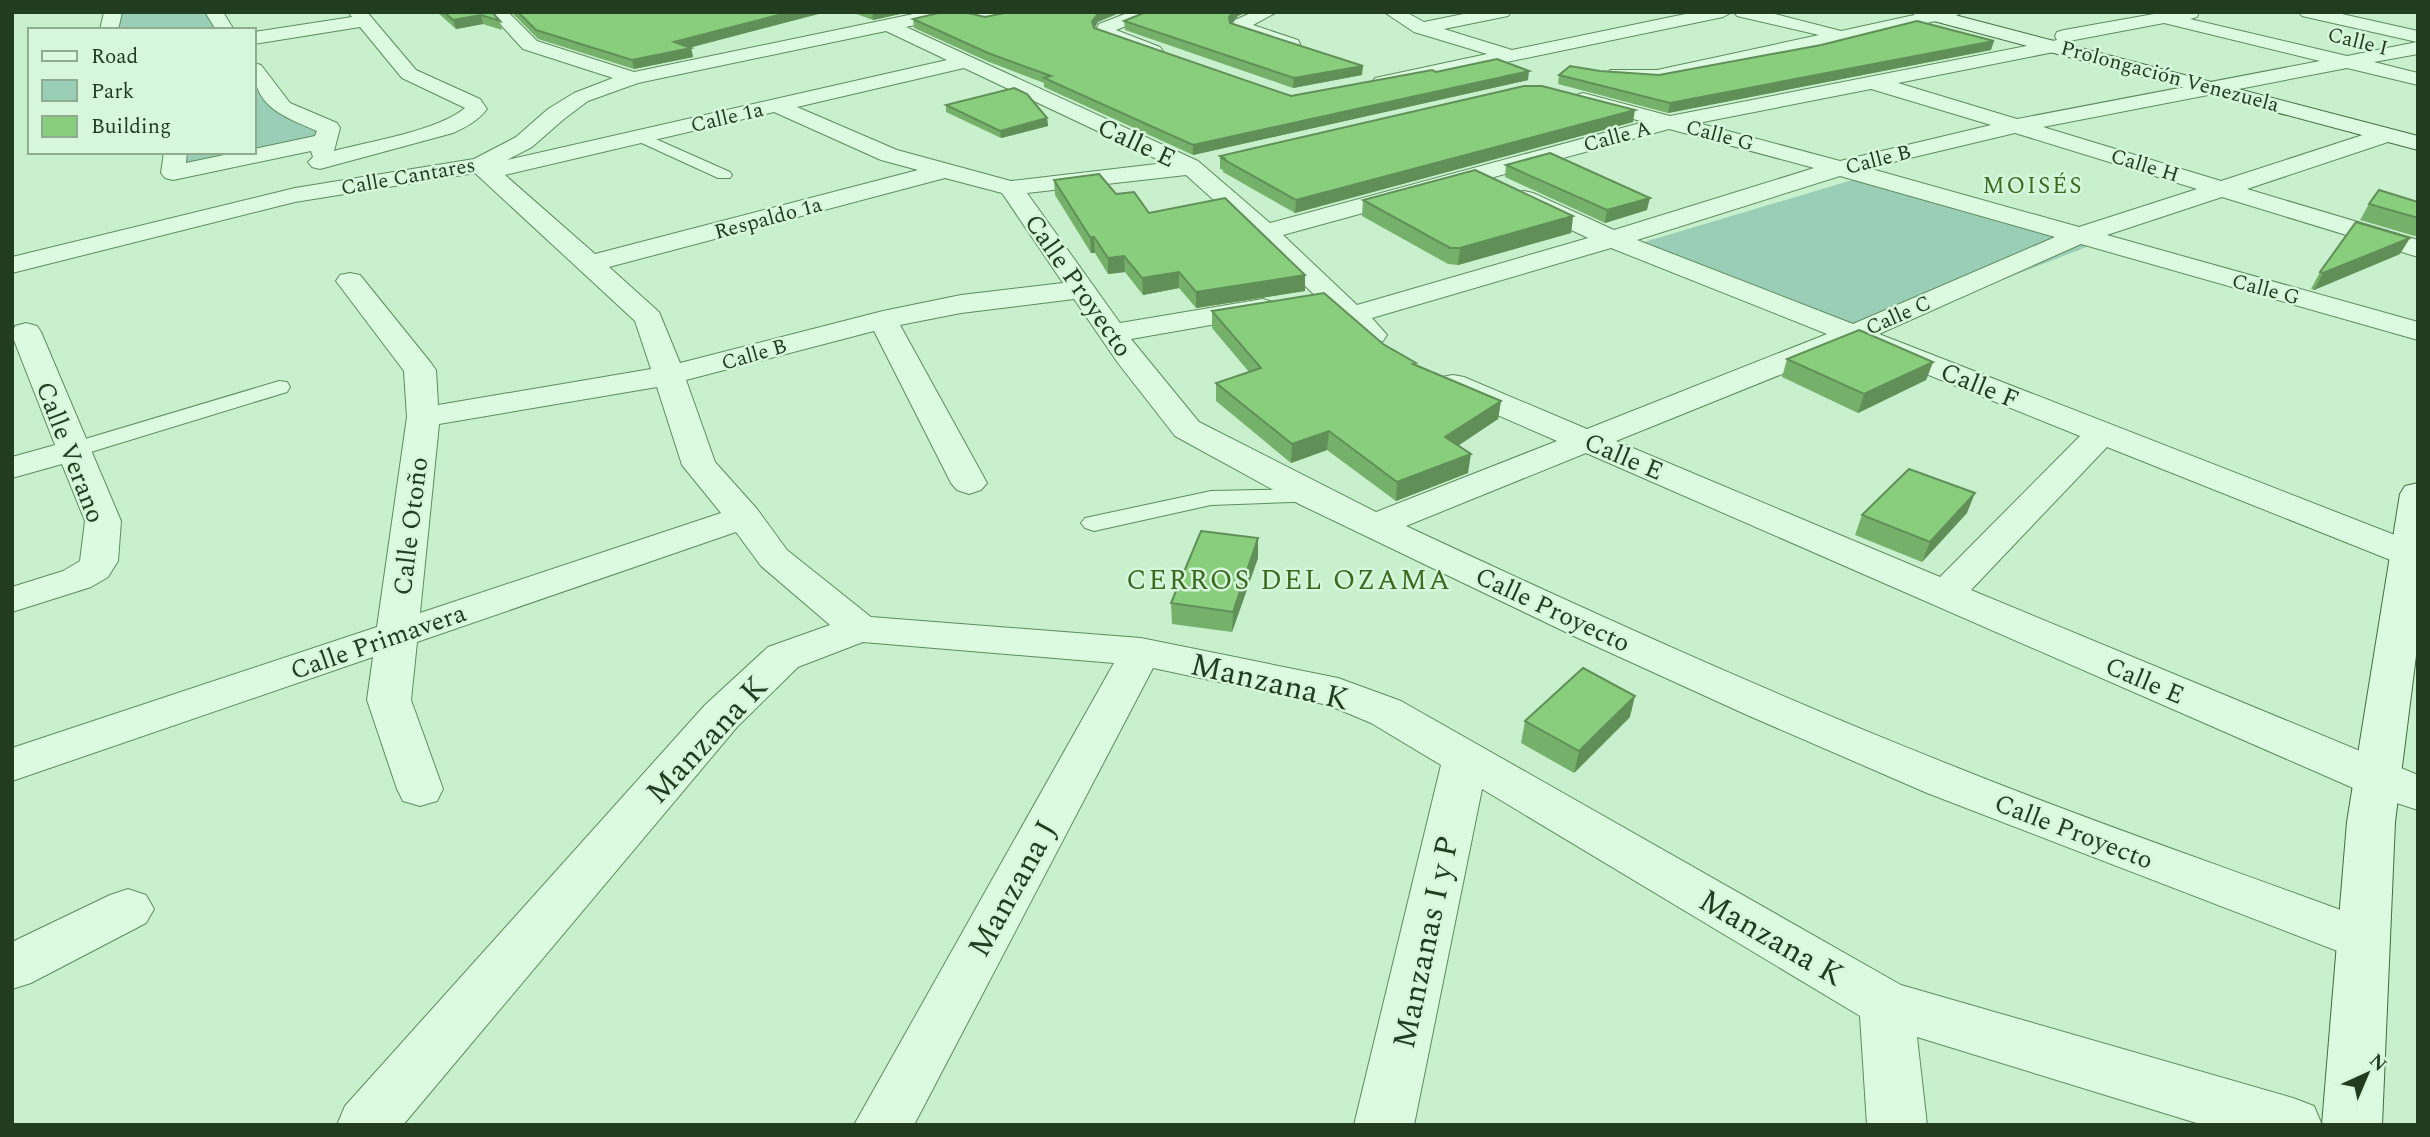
<svg xmlns="http://www.w3.org/2000/svg" width="2430" height="1137" font-family="Spectral,serif">
<rect width="100%" height="100%" fill="#c8f0cd"/>
<g fill="#9bceb7">
<path d="M119 12H209L221 30H115Z"/>
<path d="M254 77 275 109 323 129 320 140 175 173 180 152H254Z"/>
<path d="M1859 178 2089 246 1864 334 1631 246Z"/>
</g>
<g fill="none" stroke-linecap="round" stroke-linejoin="round">
<defs>
<g id="lane">
<path d="M640 132 730 172 732 175 730 178H718L635 140 632 137 635 134Z"/>
<path d="M279 381 287 382 290 387 287 392 81 455H65L61 450 65 445Z"/>
<path d="M1312 489 1321 491 1324 496 1321 501 1211 505 1094 531 1085 528 1081 523 1085 518 1211 491Z"/>
</g>
<g id="street">
<path d="M104 12H122L118 30H100Z"/>
<path d="M205 12H223L234 30H216Z"/>
<path d="M348 12H367L416 70 480 99 487 109C478 121 466 127 453 133L320 169 312 167 308 162 313 157 311 151 173 180 165 178 161 173 164 152H187L186 163 238 152H254V149L315 136 317 131C283 116 252 107 254 63L261 65 290 103 337 123 340 128 334 151C371 141 437 131 465 108L402 78 360 27 254 44V32L352 17Z"/>
<path d="M489 12H508L537 41 634 72 923 12H1024L1021 16 993 22 955 16 906 27 1198 161 1270 223 1644 122 1576 103 1572 99 1576 95 1583 93 1670 116 2057 40 2064 42 2067 46 2064 50 1898 83 2017 119 2320 61 2164 23 2064 42 2057 40 2055 36 2057 32 2064 30 2165 12H2199L2197 17 2190 19 2347 56 2417 42 2302 16 2299 12H2333L2418 31V54L2374 62 2418 73V85L2347 68 2043 127 2221 181 2378 130H2394L2397 135 2394 140 2247 189 2418 240V257L2222 197 2107 235 2418 322V340L2081 244 1879 334 2418 544V565L2411 566 2398 563 2107 447 1971 590 2418 775V810L2360 791 1586 453 1406 526C1588 611 1771 694 1958 768 2097 824 2239 872 2379 924L2387 939 2379 954 2361 960 1927 793 1747 715 1578 638 1299 504 1175 436 1118 363 1074 299 961 313 900 325 987 483 981 490 969 494 957 490 951 483 874 331 686 380 715 462 757 509 787 550 871 617 1141 638 1338 678 1401 701 1901 985 2293 1098 2314 1106 2322 1125H2203L1917 1037 1927 1125H1867L1860 1016 1482 789 1414 1125H1354L1441 765 1371 723 1328 705 1153 668 914 1125H854L1114 663 863 642 798 667 737 727 403 1125H337L345 1106 705 705 768 647 830 625 761 566 736 532 417 642 411 700 443 789 437 801 420 806 403 801 397 789 367 700 373 657 12 781V748L377 627 407 417 404 371 336 281 340 275 350 273 360 275 431 363 436 370 438 405 651 369 635 321 475 173 295 202 12 273V257L295 188 474 159 516 137 548 109 574 93 613 78 523 49ZM886 31 947 60 507 160 532 147 564 119 588 101 638 83ZM964 68 1165 163 1011 181 897 150 797 107ZM1871 89 1991 125 1840 161 1698 123ZM774 112 881 160 918 170 595 254 505 175ZM1669 129 1814 168 1614 230 1533 193 1524 191 1515 193 1512 198 1515 203 1588 238 1357 305 1283 235ZM2015 133 2197 189 2079 227 1868 168ZM1186 175 1256 238 1335 315C1338 321 1341 322 1347 327 1359 338 1365 346 1383 341L1387 335 1372 318 1611 248 1827 334 1587 429 1464 377 1453 375 1442 377 1437 384 1442 391 1557 441 1376 512 1199 422 1131 339 1273 314 1277 308 1273 302 1263 299 1120 323 1027 193ZM1840 176 2055 237 1853 324 1637 240ZM945 178 1002 193 1063 283 961 295 883 311 680 363 659 312 609 267ZM1854 345 2080 436 1940 577 1616 441ZM657 387 682 465 721 513 420 613 439 424Z"/>
<path d="M1130 12H1155L1152 16 1116 30 1160 47 1163 51 1160 55H1146L1097 36 1095 32 1099 24Z"/>
<path d="M1253 12H1277L1253 25 1298 40 1300 44 1298 48H1284L1234 31 1231 27 1235 20Z"/>
<path d="M1384 12H1406L1424 22 1473 12H1511L1508 16 1444 29 1512 50 1695 12H1732L1723 17 1382 88 1375 86 1372 82 1375 78 1487 54 1414 32Z"/>
<path d="M1734 12H1767L1841 31 1928 12H1963L1954 17 1657 82 1610 78 1607 74 1610 70H1657L1819 35 1737 16Z"/>
<path d="M26 323 37 326 41 332 121 521 118 561 108 577 91 587 12 612V587L63 571 80 561 85 521 62 464 12 478V457L55 445 12 335 15 326Z"/>
<path d="M128 889 146 895 154 909 146 923 31 983 12 989V942L110 895Z"/>
</g>
<g id="secondary">
<path d="M1912 12H1943L2418 136V150L1915 16Z"/>
<path d="M2418 483V640L2395 822 2382 1125H2322L2347 822 2400 494 2405 486Z"/>
</g>
</defs>
<use href="#lane" stroke="#5d8c5c" stroke-width="2"/>
<use href="#street" stroke="#5d8c5c" stroke-width="2"/>
<use href="#secondary" stroke="#426e3f" stroke-width="2"/>
<use href="#lane" fill="#dbfae0" fill-rule="evenodd"/>
<use href="#street" fill="#dbfae0" fill-rule="evenodd"/>
<use href="#secondary" fill="#dbfae0" fill-rule="evenodd"/>
</g>
<g fill="#76b16c">
<path d="M437 12H492L500 21 502 30 483 24 456 29Z"/>
<path d="M511 12H826L691 47 693 57 634 69 538 39Z"/>
<path d="M851 12H909L873 20Z"/>
<path d="M1238 16 1231 23 1362 75 1293 88 1125 30 1124 21Z"/>
<path d="M985 17 1098 22 1094 28 1291 96 1436 72 1528 80 1193 155 1044 87V83L989 62 914 28 913 19Z"/>
<path d="M1991 50 1668 113 1558 84 1559 75 1600 71 1659 75Z"/>
<path d="M946 105 1047 118 1048 126 1001 138 946 112Z"/>
<path d="M1633 122 1295 213 1223 172V170L1220 169V156Z"/>
<path d="M1506 165 1647 210 1605 223 1505 177Z"/>
<path d="M1054 180 1116 194 1149 213 1305 291 1196 308 1179 288 1143 295 1125 272 1108 274 1095 253H1091L1055 195Z"/>
<path d="M1363 200 1573 216 1571 233 1458 265 1448 264 1362 216Z"/>
<path d="M2418 202V237L2360 220 2369 204Z"/>
<path d="M2400 254 2314 290 2311 289 2320 272Z"/>
<path d="M1212 311 1383 344 1416 366 1501 401 1498 419 1458 445 1468 473 1396 501 1327 450 1291 463 1216 401V383L1249 372 1212 328Z"/>
<path d="M1787 359 1933 362 1926 380 1858 413 1782 377Z"/>
<path d="M1967 513 1922 562 1855 535 1862 515Z"/>
<path d="M1258 538V558L1232 632 1172 624 1171 603Z"/>
<path d="M1630 717 1574 773 1521 743 1525 721Z"/>
</g>
<g fill="#609058">
<path d="M790 12H826L685 49 691 48 693 57 634 69 632 60 674 42Z"/>
<path d="M872 12H909L873 20Z"/>
<path d="M1099 12H1122L1098 22 1093 31 1092 22Z"/>
<path d="M1233 12H1247L1238 16 1229 26V17Z"/>
<path d="M481 15 483 24 456 29 453 20Z"/>
<path d="M1994 41 1991 50 1668 113 1670 103Z"/>
<path d="M1363 66 1362 75 1293 88 1294 78Z"/>
<path d="M1529 71 1528 80 1193 155V145Z"/>
<path d="M1635 110 1633 122 1295 213 1296 200Z"/>
<path d="M1047 118 1048 126 1001 138 1000 131Z"/>
<path d="M1650 198 1647 210 1605 223 1607 210Z"/>
<path d="M1573 216 1571 233 1458 265 1460 248Z"/>
<path d="M1090 237H1094L1095 253H1091Z"/>
<path d="M2410 238 2400 254 2314 290 2323 273Z"/>
<path d="M1124 256 1125 272 1108 274V258Z"/>
<path d="M1179 272V288L1143 295 1142 278Z"/>
<path d="M1305 275V291L1196 308V292Z"/>
<path d="M1933 362 1926 380 1858 413 1864 394Z"/>
<path d="M1501 401 1498 419 1443 456 1445 437Z"/>
<path d="M1329 431 1327 450 1291 463 1292 444Z"/>
<path d="M1471 454 1468 473 1396 501 1397 482Z"/>
<path d="M1975 493 1967 513 1922 562 1930 542Z"/>
<path d="M1258 538V558L1232 632 1233 612Z"/>
<path d="M1635 696 1630 717 1574 773 1579 751Z"/>
</g>
<g fill="#89ce7d" stroke="#609058" stroke-width="2">
<path d="M444 12H492L500 21 481 15 453 20Z"/>
<path d="M518 12H790L674 42 691 48 632 60 536 30Z"/>
<path d="M943 12H964L985 17 1009 12H1099L1092 22 1094 28 1291 96 1432 70 1436 72 1497 59 1529 71 1193 145 1044 78 1051 76 988 53 913 19Z"/>
<path d="M1146 12H1233L1229 17 1230 23 1363 66 1294 78 1124 21Z"/>
<path d="M1917 21 1994 41 1670 103 1559 75 1570 66 1600 71 1659 75 1821 45Z"/>
<path d="M1524 86H1542L1635 110 1296 200 1223 159H1226L1220 156Z"/>
<path d="M1014 88 1027 94 1047 118 1000 131 946 105Z"/>
<path d="M1550 153 1650 198 1607 210 1506 165Z"/>
<path d="M1475 170 1573 216 1460 248H1450L1363 200Z"/>
<path d="M1099 174 1116 194 1134 192 1149 213 1225 198 1305 275 1196 292 1179 272 1142 278 1124 256 1108 258 1094 237H1090L1054 180Z"/>
<path d="M2379 190 2418 202V218L2369 204Z"/>
<path d="M2356 222 2410 238 2323 273 2320 272Z"/>
<path d="M1324 293 1383 344 1416 363 1413 364 1501 401 1445 437 1471 454 1397 482 1329 431 1292 444 1216 383 1261 368 1212 311Z"/>
<path d="M1859 330 1933 362 1864 394 1787 359Z"/>
<path d="M1909 469 1975 493 1930 542 1862 515Z"/>
<path d="M1201 531 1258 538 1233 612 1171 603Z"/>
<path d="M1583 668 1635 696 1579 751 1525 721Z"/>
</g>
<g text-anchor="middle" stroke-width="5" stroke-linejoin="round" paint-order="stroke">
<g font-size="21" fill="#223c20" stroke="#d7f7dc">
<text transform="translate(2358 41) rotate(14)" y="7">Calle I</text>
<text transform="translate(2170 76) rotate(15)" y="7">Prolongación Venezuela</text>
<text transform="translate(727 117) rotate(-13)" y="7">Calle 1a</text>
<text transform="translate(1720 135) rotate(15)" y="7">Calle G</text>
<text transform="translate(1617 136) rotate(-15)" y="7">Calle A</text>
<text transform="translate(1878 159) rotate(-14)" y="7">Calle B</text>
<text transform="translate(2145 165) rotate(17)" y="7">Calle H</text>
<text transform="translate(408 176) rotate(-10)" y="7">Calle Cantares</text>
<text transform="translate(768 218) rotate(-15)" y="7">Respaldo 1a</text>
<text transform="translate(2266 289) rotate(15)" y="7">Calle G</text>
<text transform="translate(1898 315) rotate(-24)" y="7">Calle C</text>
<text transform="translate(754 354) rotate(-16)" y="7">Calle B</text>
</g>
<g font-size="23" letter-spacing="2" fill="#396a1e" stroke="#d7f7dc">
<text x="2033" y="193">MOISÉS</text>
</g>
<g font-size="26" fill="#223c20" stroke="#d7f7dc">
<text transform="translate(1137 142) rotate(25)" y="9">Calle E</text>
<text transform="translate(1079 285) rotate(55)" y="9">Calle Proyecto</text>
<text transform="translate(1980 385) rotate(22)" y="9">Calle F</text>
<text transform="translate(71 452) rotate(69)" y="9">Calle Verano</text>
<text transform="translate(1624 456) rotate(23)" y="9">Calle E</text>
<text transform="translate(410 526) rotate(-83)" y="9">Calle Otoño</text>
<text transform="translate(1553 609) rotate(25)" y="9">Calle Proyecto</text>
<text transform="translate(378 641) rotate(-19)" y="9">Calle Primavera</text>
<text transform="translate(2145 680) rotate(23)" y="9">Calle E</text>
<text transform="translate(2074 831) rotate(21)" y="9">Calle Proyecto</text>
</g>
<g font-size="28" letter-spacing="2" fill="#396a1e" stroke="#d7f7dc">
<text x="1289" y="589">CERROS DEL OZAMA</text>
</g>
<g font-size="32" fill="#223c20" stroke="#d7f7dc">
<text transform="translate(1270 681) rotate(13)" y="11">Manzana K</text>
<text transform="translate(706 739) rotate(-47)" y="11">Manzana K</text>
<text transform="translate(1012 888) rotate(-61)" y="11">Manzana J</text>
<text transform="translate(1772 937) rotate(30)" y="11">Manzana K</text>
<text transform="translate(1425 942) rotate(-78)" y="11">Manzanas I y P</text>
</g>
</g>
<rect width="2430" height="1137" fill="none" stroke="#223c20" stroke-width="28"/>
<rect x="28" y="28" width="228" height="126" fill="#d7f7dc" stroke="#8fac91" stroke-width="2"/>
<rect x="42" y="51" width="35" height="10" fill="#dbfae0" stroke="#8fac91" stroke-width="2"/>
<text x="91" y="63" font-size="21" fill="#223c20">Road</text>
<rect x="42" y="80" width="35" height="21" fill="#9bceb7" stroke="#8fac91" stroke-width="2"/>
<text x="91" y="98" font-size="21" fill="#223c20">Park</text>
<rect x="42" y="116" width="35" height="21" fill="#89ce7d" stroke="#8fac91" stroke-width="2"/>
<text x="91" y="133" font-size="21" fill="#223c20">Building</text>
<g transform="translate(2367 1074) rotate(44)" stroke="#d7f7dc" stroke-width="5" paint-order="stroke">
<path d="M0-5L12 26L0 18L-12 26Z" fill="#223c20"/>
<text y="-10" font-size="19" font-weight="bold" text-anchor="middle" fill="#223c20">N</text>
</g>
</svg>
